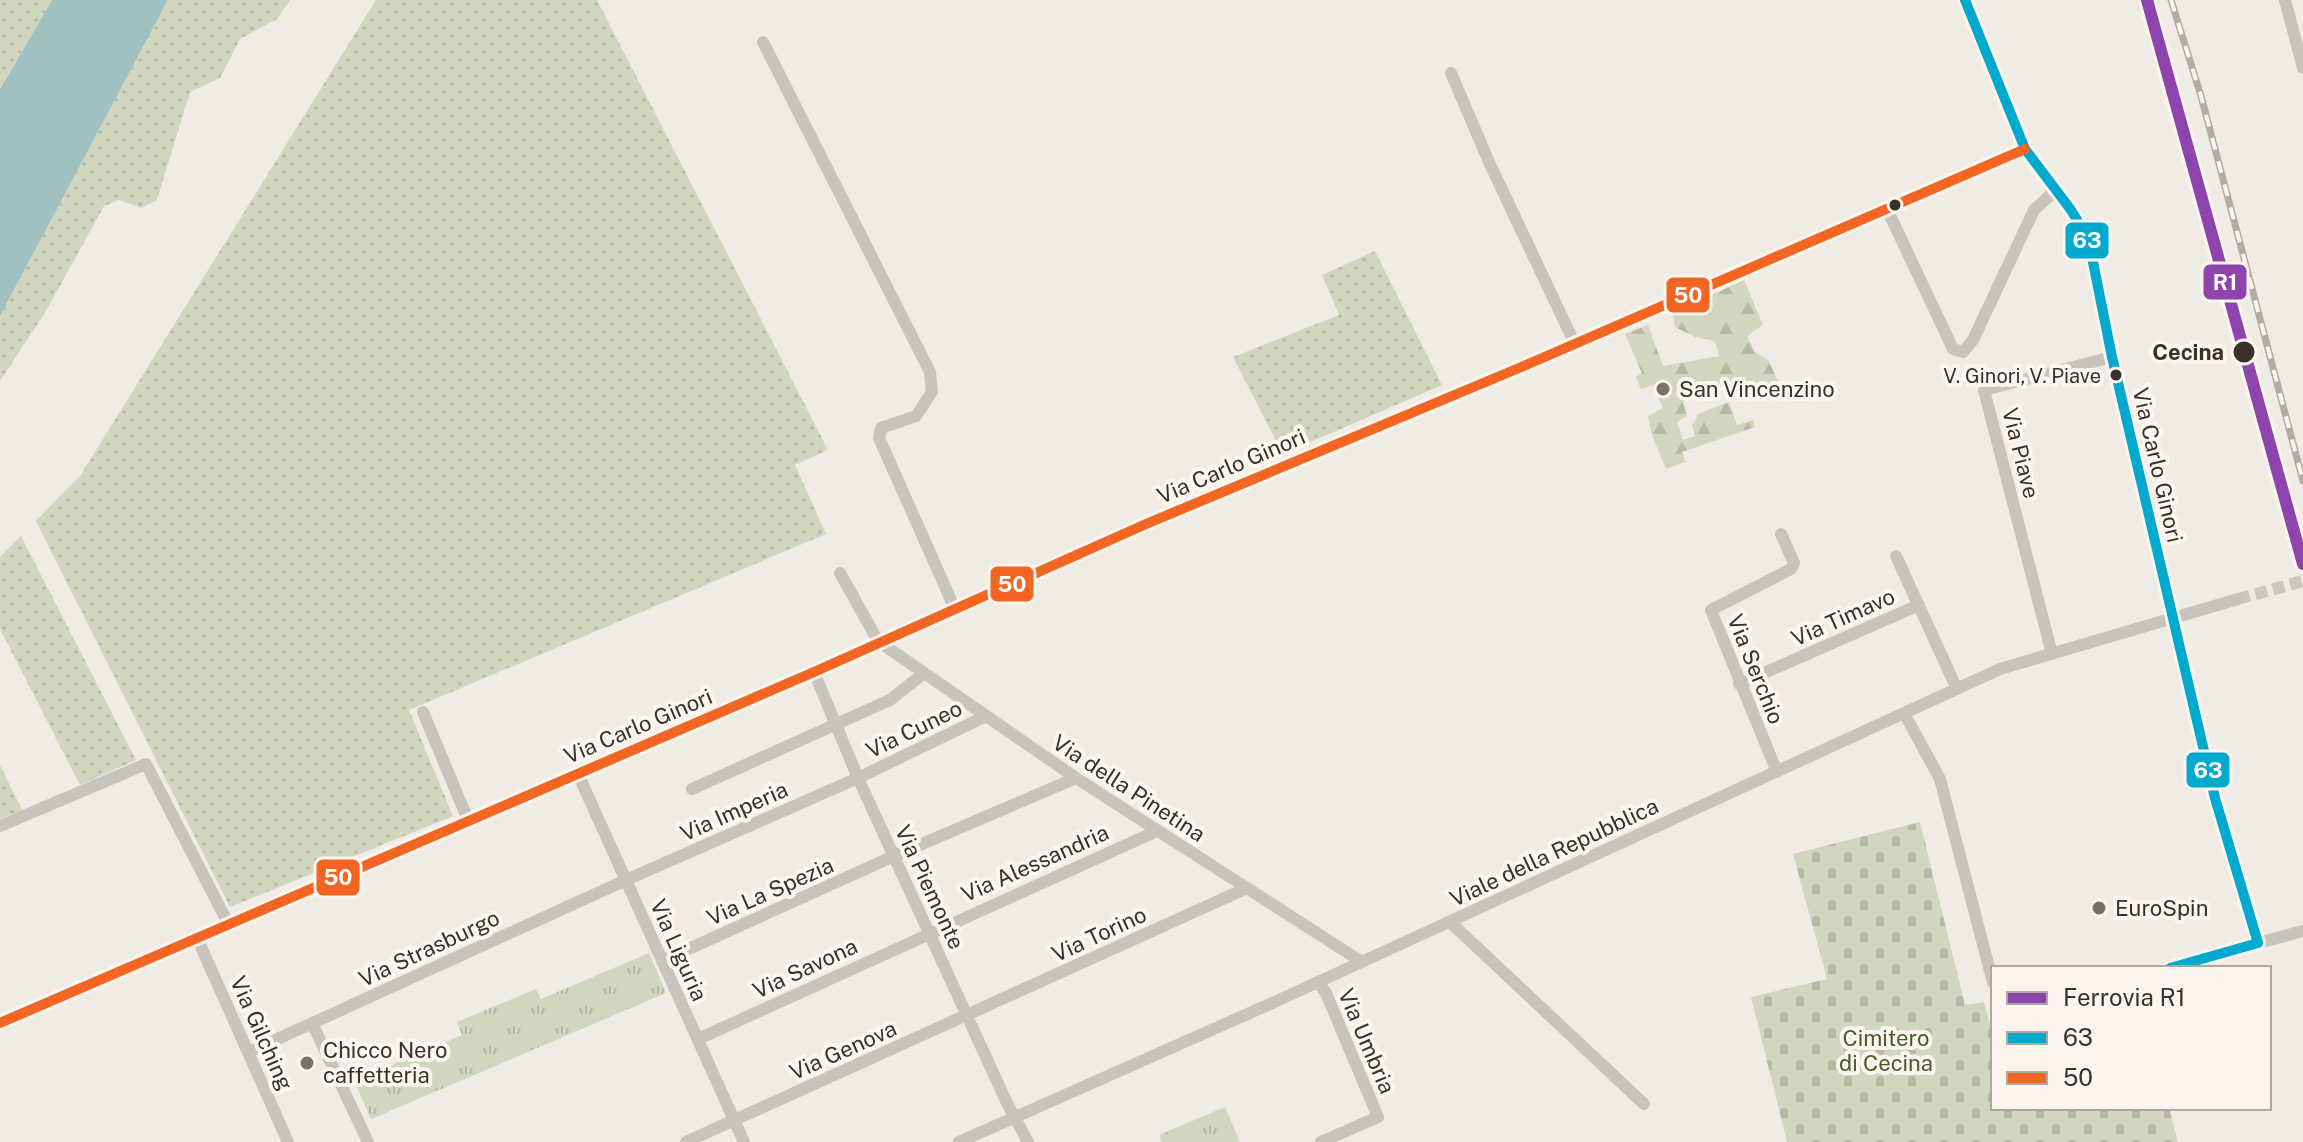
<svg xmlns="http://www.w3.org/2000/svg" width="2303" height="1142" font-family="'Public Sans',sans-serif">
<defs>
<pattern id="grass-dots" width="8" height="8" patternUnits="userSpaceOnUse" patternTransform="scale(2)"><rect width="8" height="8" fill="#d1d6bf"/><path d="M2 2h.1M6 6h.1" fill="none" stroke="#b4b8a4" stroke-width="1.8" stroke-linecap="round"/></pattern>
<pattern id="forest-firs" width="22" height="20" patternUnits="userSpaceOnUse" patternTransform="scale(2)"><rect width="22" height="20" fill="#d1d6bf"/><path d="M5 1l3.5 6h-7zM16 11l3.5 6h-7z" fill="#b4b8a4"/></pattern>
<pattern id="cemetery-stones" width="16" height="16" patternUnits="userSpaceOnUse" patternTransform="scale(2)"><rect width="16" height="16" fill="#d1d6bf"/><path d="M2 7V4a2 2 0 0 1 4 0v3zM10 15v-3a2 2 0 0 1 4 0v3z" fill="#b4b8a4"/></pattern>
<pattern id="park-tufts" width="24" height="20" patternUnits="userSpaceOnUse" patternTransform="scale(2)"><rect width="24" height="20" fill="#d1d6bf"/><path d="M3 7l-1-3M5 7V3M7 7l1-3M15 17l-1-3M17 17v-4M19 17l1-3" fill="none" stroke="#b4b8a4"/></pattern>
</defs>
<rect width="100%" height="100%" fill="#f0ebe5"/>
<g fill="url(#grass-dots)">
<path d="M0 0H52L0 88Z"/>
<path d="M168 0H290L277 19 240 39 220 78 190 92 157 200 141 208 119 200 104 206 46 311 0 381V316Z"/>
<path d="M376 0H597L828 450 795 465 826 534 409 710 453 816 230 907 36 521 80 476Z"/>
<path d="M1375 251 1442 385 1283 454 1233 357 1339 315 1322 275Z"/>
<path d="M21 536 136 760 80 785 0 629V557Z"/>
<path d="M0 765 22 810 0 819Z"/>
</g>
<path fill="url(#forest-firs)" d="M1744 280 1763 325 1747 336 1755 352 1768 360 1781 387 1761 393 1752 384 1723 386 1683 402 1687 416 1677 422 1683 440 1695 436 1692 426 1698 414 1729 402 1737 425 1753 420 1755 427 1682 452 1685 462 1666 469 1652 435 1648 416 1663 408 1653 385 1641 389 1636 377 1642 373 1625 334 1648 325 1663 366 1719 356 1715 341 1695 337 1675 327 1673 313Z"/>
<path fill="url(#cemetery-stones)" d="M1920 822 1965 1005 1984 1002 1993 1036V1108H2169L2178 1142H1787L1751 997 1827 979 1793 854Z"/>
<g fill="url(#park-tufts)">
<path d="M649 953 666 993 371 1119 354 1081 462 1035 457 1022 536 989 541 999Z"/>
<path d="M1225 1107 1240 1142H1162L1159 1135Z"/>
</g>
<path fill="#a1c2c1" d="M52 0H168L0 316V89Z"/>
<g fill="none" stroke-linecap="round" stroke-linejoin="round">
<path stroke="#ccc6c0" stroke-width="12" stroke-dasharray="12 6" stroke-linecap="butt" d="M2238 599 2303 581"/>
<g stroke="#c9c3be" stroke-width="12">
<path d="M1965 0 2025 149 2071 210 2082 228 2091 252 2112 357 2215 798 2258 943 2170 968"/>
<path d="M2285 0 2303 68"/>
<path d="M763 42 930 372 932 392 916 416 881 428 879 438 955 609"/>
<path d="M1451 73 1489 162 1574 342"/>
<path d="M1887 209 1953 349 1963 352 1973 340 2034 210 2057 189"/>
<path d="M1896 556 1957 689"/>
<path d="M840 573 878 641 1076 778 1362 962"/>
<path d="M2052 654 1984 390 2112 357"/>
<path d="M814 672 858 778 1007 1103 1028 1142"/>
<path d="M1739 684 1919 605"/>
<path d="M423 712 468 820"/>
<path d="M1904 713 1940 779 1993 983"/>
<path d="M1777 772 1711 610 1791 569 1794 563 1781 534"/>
<path d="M578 774 744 1142"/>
<path d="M692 789 890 700 923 674"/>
<path d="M0 826 146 764 229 925"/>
<path d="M1450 922 1644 1104"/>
<path d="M198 940 288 1142"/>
<path d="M2258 943 2303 931"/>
<path d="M662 961 894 856 1076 778"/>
<path d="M1318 982 1326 993 1378 1117 1321 1142"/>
<path d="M0 1023 814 672 1146 524 1519 368 2025 149"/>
<path d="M313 1025 368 1142"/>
<path d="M698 1039 1157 831"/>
<path d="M249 1052 626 880 858 778 986 716"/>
<path d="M686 1142 1247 888"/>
<path d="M959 1142 1270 1004 2000 669 2238 599"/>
</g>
<defs>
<path id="rail" d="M2171 0 2201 96 2303 481"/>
</defs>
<use href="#rail" stroke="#b1aca8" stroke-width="7"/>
<use href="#rail" stroke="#fbf5ee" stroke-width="4" stroke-dasharray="12" stroke-linecap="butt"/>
<defs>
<path id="bus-1" d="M1965 0 2025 149 2071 210 2082 228 2091 252 2112 357 2215 798 2258 943 2170 968"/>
<path id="bus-2" d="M0 1023 814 672 1146 524 1519 368 2025 149"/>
</defs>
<use href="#bus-1" stroke="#fbf5ee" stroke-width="16"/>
<use href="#bus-2" stroke="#fbf5ee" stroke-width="16"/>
<use href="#bus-1" stroke="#00a9ce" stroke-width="10"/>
<use href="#bus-2" stroke="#f26522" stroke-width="10"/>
<defs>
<path id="rail-1" d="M2147 0 2303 564"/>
</defs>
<use href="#rail-1" stroke="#fbf5ee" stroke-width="18"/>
<use href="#rail-1" stroke="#8e44ad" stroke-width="12"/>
</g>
<g fill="#3b302b" stroke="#fbf5ee" stroke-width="3">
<circle cx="1895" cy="205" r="7"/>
<circle cx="2244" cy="352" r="12"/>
<circle cx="2116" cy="375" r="7"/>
</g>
<g fill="#7a716c" stroke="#fbf5ee" stroke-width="3">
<circle cx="1663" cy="389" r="8"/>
<circle cx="2099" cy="908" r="8"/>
<circle cx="307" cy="1063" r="8"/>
</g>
<g text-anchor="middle" stroke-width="8" stroke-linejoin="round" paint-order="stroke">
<g font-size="20" fill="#3b302b" stroke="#fbf5ee" text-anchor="end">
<text x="2101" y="383">V. Ginori, V. Piave</text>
</g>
<g font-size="22" font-weight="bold" fill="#3b302b" stroke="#fbf5ee" text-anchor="end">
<text x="2224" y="360">Cecina</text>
</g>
<g font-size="22" fill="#3b302b" stroke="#fbf5ee" text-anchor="start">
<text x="1679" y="397">San Vincenzino</text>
<text x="2115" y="916">EuroSpin</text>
<text x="323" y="1058">Chicco Nero<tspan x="323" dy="25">caffetteria</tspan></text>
</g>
<g font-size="22" fill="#3b302b" stroke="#fbf5ee">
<text transform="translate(2021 453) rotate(76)" y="8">Via Piave</text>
<text transform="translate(2158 465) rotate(77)" y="8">Via Carlo Ginori</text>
<text transform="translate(1231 466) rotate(-23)" y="8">Via Carlo Ginori</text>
<text transform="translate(1843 617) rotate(-24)" y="8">Via Timavo</text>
<text transform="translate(1756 669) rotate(68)" y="8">Via Serchio</text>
<text transform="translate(638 726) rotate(-23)" y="8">Via Carlo Ginori</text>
<text transform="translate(914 729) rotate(-26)" y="8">Via Cuneo</text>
<text transform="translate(1129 788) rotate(33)" y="8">Via della Pinetina</text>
<text transform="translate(734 811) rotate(-24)" y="8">Via Imperia</text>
<text transform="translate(1554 852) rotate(-25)" y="8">Viale della Repubblica</text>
<text transform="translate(1035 863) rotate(-24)" y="8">Via Alessandria</text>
<text transform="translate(930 887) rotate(65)" y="8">Via Piemonte</text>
<text transform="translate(770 891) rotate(-24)" y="8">Via La Spezia</text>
<text transform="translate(1099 934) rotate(-25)" y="8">Via Torino</text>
<text transform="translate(429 948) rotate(-25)" y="8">Via Strasburgo</text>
<text transform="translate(679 950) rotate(66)" y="8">Via Liguria</text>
<text transform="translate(805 968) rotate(-25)" y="8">Via Savona</text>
<text transform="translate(262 1033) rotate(66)" y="8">Via Gilching</text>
<text transform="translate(1367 1041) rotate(67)" y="8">Via Umbria</text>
<text transform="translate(843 1050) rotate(-24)" y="8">Via Genova</text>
</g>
<g font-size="22" fill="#4a5a2e" stroke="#fbf5ee">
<text x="1886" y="1046">Cimitero<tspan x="1886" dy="25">di Cecina</tspan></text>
</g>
</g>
<g stroke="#fbf5ee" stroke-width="3">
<rect x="2064" y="221" width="46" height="39" rx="8" fill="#00a9ce"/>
<rect x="2202" y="263" width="46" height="38" rx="8" fill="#8e44ad"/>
<rect x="1665" y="276" width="46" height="38" rx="8" fill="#f26522"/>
<rect x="989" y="565" width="46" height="38" rx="8" fill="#f26522"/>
<rect x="2185" y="751" width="46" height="38" rx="8" fill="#00a9ce"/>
<rect x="315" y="858" width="46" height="39" rx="8" fill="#f26522"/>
</g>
<g font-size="22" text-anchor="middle" font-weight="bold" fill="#fff">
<text x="2087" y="248">63</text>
<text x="2225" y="290">R1</text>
<text x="1688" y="303">50</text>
<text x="1012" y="592">50</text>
<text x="2208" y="778">63</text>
<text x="338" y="885">50</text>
</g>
<rect x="1991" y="966" width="280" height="144" fill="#fbf5ee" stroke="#aea6a0" stroke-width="2"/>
<rect x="2007" y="992" width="40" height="12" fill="#8e44ad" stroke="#aea6a0" stroke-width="2"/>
<text x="2063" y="1006" font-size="24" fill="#3b302b">Ferrovia R1</text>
<rect x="2007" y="1032" width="40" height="12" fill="#00a9ce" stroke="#aea6a0" stroke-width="2"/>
<text x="2063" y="1046" font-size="24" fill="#3b302b">63</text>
<rect x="2007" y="1072" width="40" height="12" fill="#f26522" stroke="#aea6a0" stroke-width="2"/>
<text x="2063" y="1086" font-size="24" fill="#3b302b">50</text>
</svg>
